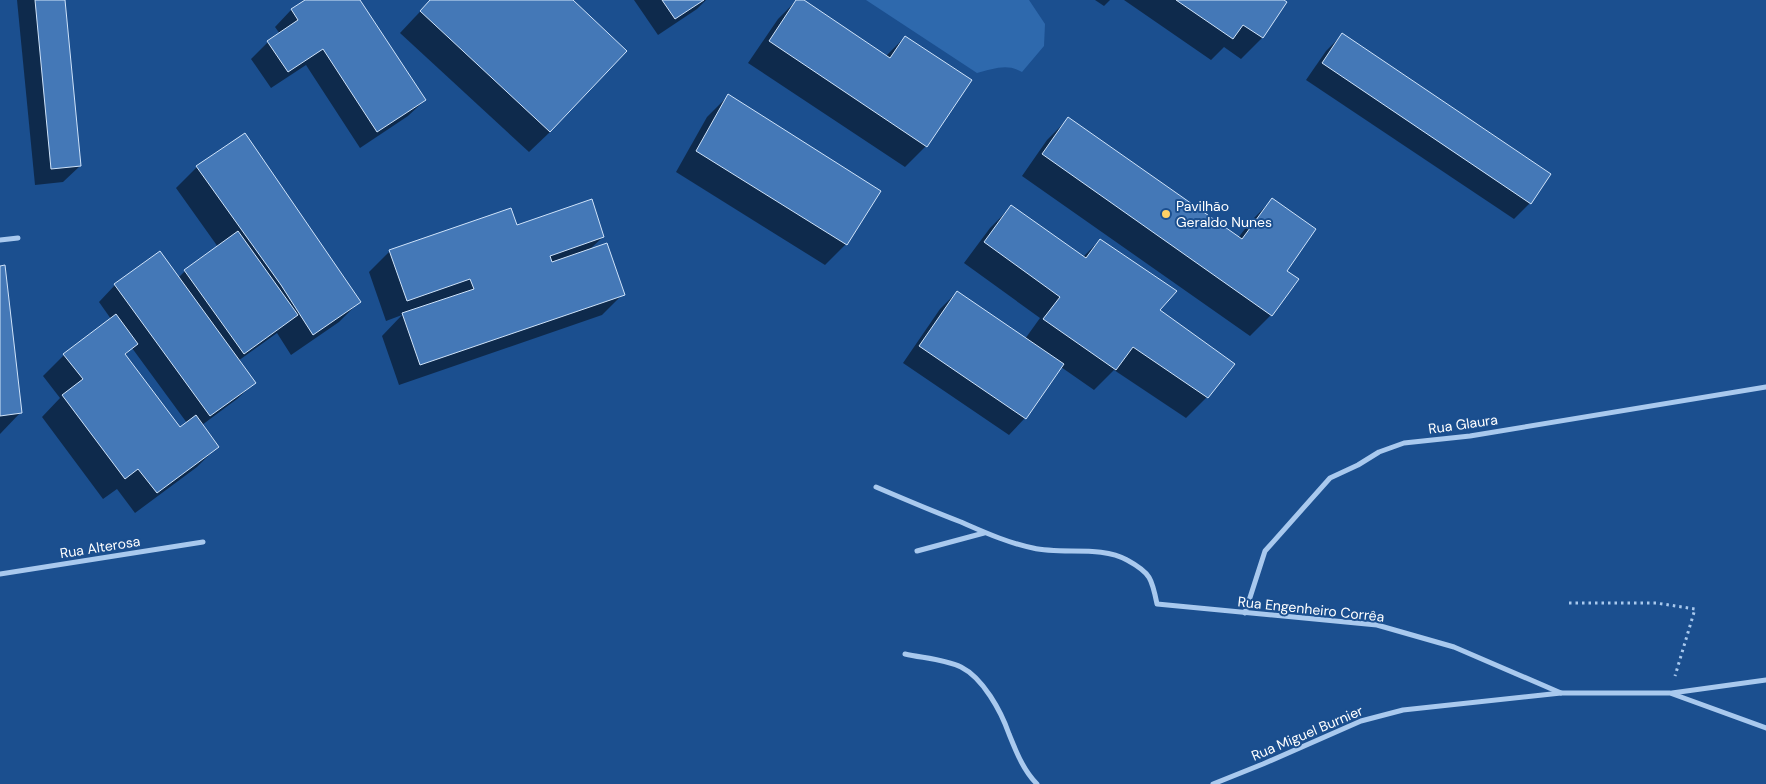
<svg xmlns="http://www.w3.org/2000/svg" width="1766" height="784" font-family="'DM Sans',sans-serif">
<rect width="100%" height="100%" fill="#1b4f8f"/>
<path fill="#2e69ad" d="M866 0H1029L1045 24 1044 46 1022 72C1007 63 993 69 977 73Z"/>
<g fill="#0007" fill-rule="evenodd">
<path d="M17 0H64L80 166 63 182 35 185Z"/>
<path d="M307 0H358L425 100 408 116 360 148 306 65 271 88 251 59 268 42 280 34 275 27 291 10Z"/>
<path d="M431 0H571L550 132 529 152 400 33Z"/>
<path d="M634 0H706L697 9 658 35Z"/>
<path d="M797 0H801L886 56 905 37 926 146 905 167 748 63 778 19Z"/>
<path d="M1095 0H1110L1104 6Z"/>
<path d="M1124 0H1282L1286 3 1262 38 1241 59 1224 47 1211 60Z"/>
<path d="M1342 35 1530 203 1514 219 1306 80 1326 51Z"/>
<path d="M728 96 879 191 846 244 825 265 676 172 707 117Z"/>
<path d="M1068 119 1238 238 1251 221 1272 200 1285 271 1271 315 1250 336 1022 176 1047 140Z"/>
<path d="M197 167 360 301 339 322 291 355 277 333 238 361 254 383 237 399 202 425 218 446 197 467 135 513 117 489 103 499 42 417 60 398 43 376 64 355 111 319 99 302 115 285 178 278 185 271 218 247 176 188ZM132 348 187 423 180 429 125 355Z"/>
<path d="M1011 207 1083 257 1100 240 1158 310 1207 397 1186 418 1114 370 1094 390 1061 367 1025 418 1009 435 903 363 940 309 957 292 1025 339 1040 318 964 263 990 228Z"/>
<path d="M516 227 603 237 589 250 623 294 602 315 399 385 382 336 402 315 386 321 369 272 390 251Z"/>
<path d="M0 267 21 412 0 434Z"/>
</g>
<g fill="#4478b7" stroke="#cfe3fa">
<path d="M35 0H65L81 166 51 169Z"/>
<path d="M305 0H360L426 100 377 132 323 49 288 72 267 41 298 20 291 9Z"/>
<path d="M430 0H573L627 51 550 132 420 11Z"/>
<path d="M662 0H704L675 19Z"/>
<path d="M796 0H804L890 58 905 36 972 80 927 147 769 41Z"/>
<path d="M1176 0H1284L1287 2 1263 38 1243 25 1233 39Z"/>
<path d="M1342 33 1551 174 1531 204 1322 63Z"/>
<path d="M728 94 881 191 847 245 696 151Z"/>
<path d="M1068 117 1242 239 1272 198 1316 229 1287 271 1299 279 1272 316 1042 154Z"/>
<path d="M245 133 361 302 313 335 281 285 196 166Z"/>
<path d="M592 199 604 237 550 256 552 262 607 243 625 295 420 365 402 313 474 289 470 279 407 301 389 250 511 208 517 225Z"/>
<path d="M1011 205 1086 258 1100 239 1177 291 1160 310 1235 364 1208 398 1133 347 1116 370 1043 319 1060 297 984 242Z"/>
<path d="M238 231 298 315 244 354 184 270Z"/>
<path d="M160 251 256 383 210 416 114 284Z"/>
<path d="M5 265 22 413 0 416V266Z"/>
<path d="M957 291 1064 364 1026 419 919 346Z"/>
<path d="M116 314 138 344 125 354 180 427 196 415 219 447 157 493 138 469 125 479 62 395 83 379 63 354Z"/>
</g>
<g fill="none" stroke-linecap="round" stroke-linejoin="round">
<path stroke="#a9c9ee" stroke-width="3" stroke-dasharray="2.5 4" stroke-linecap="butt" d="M1569 603H1656L1695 609 1675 676"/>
<g stroke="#a9c9ee" stroke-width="5">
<path d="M0 240 18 238"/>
<path d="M876 487C904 499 932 511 961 522 984 532 1008 543 1033 548 1062 555 1101 545 1127 560 1151 573 1152 579 1157 604L1377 625 1454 647 1561 693H1670L1766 728"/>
<path d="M917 551 984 533"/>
<path d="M0 574 203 542"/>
<path d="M1245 613 1265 551 1330 478 1358 465 1379 452 1404 443 1470 436 1766 387"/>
<path d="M905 654C922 658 944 659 961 667 983 678 1001 711 1009 734 1016 751 1023 770 1037 784"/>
<path d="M1672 693 1766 680"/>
<path d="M1213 784 1263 764 1361 721 1403 710 1561 693"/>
</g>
</g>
<circle fill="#ffd166" stroke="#1b4f8f" stroke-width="2" cx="1166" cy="214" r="5"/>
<g text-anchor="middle" stroke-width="4" stroke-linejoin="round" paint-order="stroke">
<g font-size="14" fill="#fff" stroke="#1b4f8f" text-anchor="start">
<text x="1176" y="211">Pavilhão<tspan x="1176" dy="16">Geraldo Nunes</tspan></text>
</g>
<g font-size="14" fill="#fff" stroke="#1b4f8f">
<text transform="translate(1463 424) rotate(-8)" y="5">Rua Glaura</text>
<text transform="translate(100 547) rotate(-9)" y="5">Rua Alterosa</text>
<text transform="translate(1311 609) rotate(6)" y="5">Rua Engenheiro Corrêa</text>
<text transform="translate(1307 733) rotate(-23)" y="5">Rua Miguel Burnier</text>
</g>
</g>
</svg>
